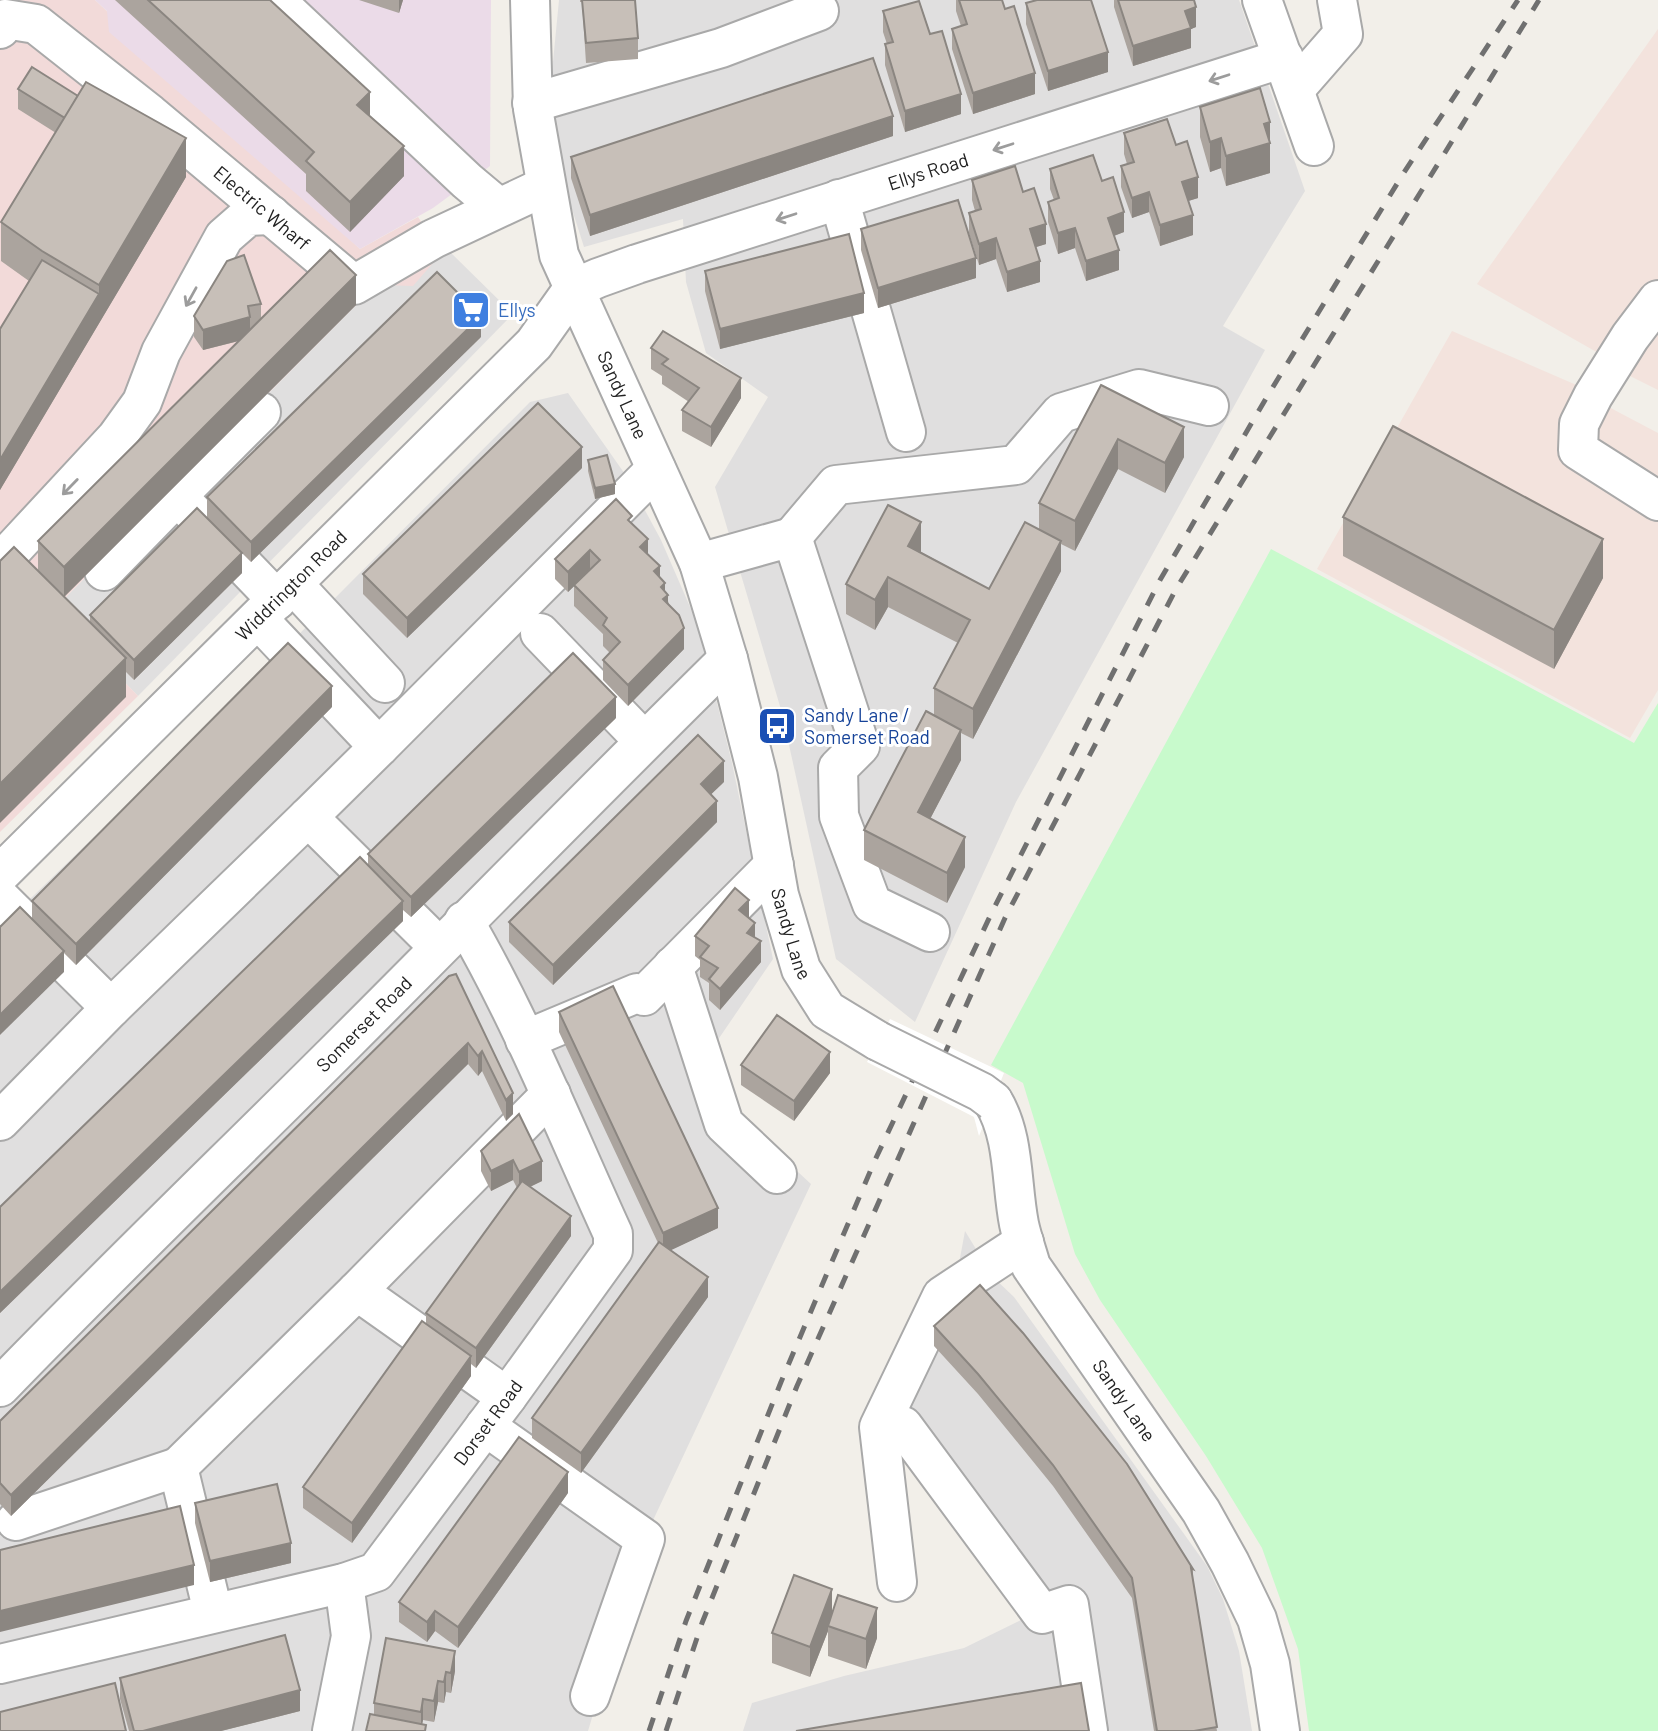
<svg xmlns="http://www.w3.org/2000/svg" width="1658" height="1731" font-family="Barlow,sans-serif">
<rect width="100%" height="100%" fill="#f2efe9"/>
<g fill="#e0dfdf">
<path d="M559 0H1239L1305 191 1223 326 1265 350 1016 802 915 1022 836 959 782 713 715 487 768 397 706 353 686 282 683 219 584 247 557 162 549 103Z"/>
<path d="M446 248 513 314 138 696 54 609 356 305 382 285Z"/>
<path d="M568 393 627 477 661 540 697 623 732 763 773 959 711 1050 733 1112 811 1184 648 1531 588 1731H0V928L187 747 530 402Z"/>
<path d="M965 1231 993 1277 1014 1297 1207 1566 1223 1599 1239 1651 1252 1731H743L752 1703 844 1676 964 1648 1029 1616 893 1419 953 1296Z"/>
</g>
<path fill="#f2dad9" d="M5 0H95L360 249 418 217 433 239 446 248 413 286 382 285 356 305 54 609 138 696 0 832V29L5 19Z"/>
<path fill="#ebdbe8" d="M95 0H491L490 166 433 208 360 249 109 32 107 11Z"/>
<path fill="#f3e3dd" d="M1658 29V390L1620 371 1603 404 1658 433V690L1630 738 1317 569 1452 331 1581 387 1600 354 1477 284Z"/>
<path fill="#c8facc" d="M1271 549 1634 743 1658 703V1731H1309L1298 1649 1262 1548 1206 1456 1100 1300 1075 1254 1023 1083 991 1065Z"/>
<path fill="#fff" d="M890 1019 1004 1073 979 1136 974 1117 867 1062Z"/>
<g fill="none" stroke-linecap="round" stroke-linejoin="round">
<defs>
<g id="minor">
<path d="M275 0 467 181 498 207"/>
<path id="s1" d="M530 0 533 109 559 255 699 563 728 659 758 777 779 895 801 969 827 1010 878 1041"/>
<path d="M1262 0 1314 146"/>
<path id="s2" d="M0 29 5 19 36 24 150 114 354 285 433 239 546 186"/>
<path d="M1295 89 1343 34 1337 0"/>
<path d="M532 103 721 48 819 11"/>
<path d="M839 199 906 432"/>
<path d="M1658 300 1630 337 1593 396 1579 424 1578 450 1658 501"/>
<path d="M177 496 261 412"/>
<path d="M792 537 836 485 1016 465 1061 413 1139 389 1209 406"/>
<path d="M0 563 116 438 142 402 161 352 224 237 248 216 271 215"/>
<path d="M699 563 792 537 860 746 838 768 839 816 872 904 930 932"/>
<path d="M104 571 177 496 277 600"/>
<path d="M293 584 385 683"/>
<path d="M258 619 379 747 656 469"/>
<path d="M540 633 644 741"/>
<path d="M379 747 308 817 439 947"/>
<path id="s3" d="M0 874 534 344 573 289 598 278 637 264 1284 58"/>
<path d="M0 898 111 1008 308 817"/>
<path d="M673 966 724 1124 777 1174"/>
<path d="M525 1040 637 993 644 996 774 865"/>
<path id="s4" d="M993 1101C1015 1137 1011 1184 1019 1224 1022 1238 1027 1252 1031 1266L1201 1511 1230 1563 1257 1619 1270 1664 1280 1731"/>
<path d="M0 1121 111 1008"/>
<path id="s5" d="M0 1387C114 1269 232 1156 348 1040 475 913 600 785 728 659"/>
<path d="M507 1397 357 1291 551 1094"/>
<path d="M485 1426 645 1539 590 1696"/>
<path d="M903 1426 1042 1614 1069 1605 1088 1731"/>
<path d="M16 1521 178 1467"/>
<path d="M897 1582 879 1427 942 1296 1024 1242"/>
<path d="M213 1612 178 1467 357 1291"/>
<path id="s6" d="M0 1664 344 1583 376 1572 507 1397 613 1250V1234C565 1129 522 1021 464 921"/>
<path d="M332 1731 351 1636 344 1583"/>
</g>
</defs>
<use href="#minor" stroke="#a9a9a9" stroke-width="42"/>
<use href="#minor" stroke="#fff" stroke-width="38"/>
<g stroke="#707070" stroke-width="5" stroke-dasharray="14 14" stroke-linecap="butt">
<path d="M649 1731 686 1621 781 1382 875 1160 993 910 1160 580 1268 395 1403 174 1518 0"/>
<path d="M666 1731 702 1623 797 1386 1005 918 1176 589 1539 0"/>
</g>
<defs>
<path id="minor-bridge" d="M878 1041 981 1092 993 1101"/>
</defs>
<use href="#minor-bridge" stroke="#a9a9a9" stroke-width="42" stroke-linecap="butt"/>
<use href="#minor-bridge" stroke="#fff" stroke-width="38"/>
</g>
<g fill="#aba49e">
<path d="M115 0H270L370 116 404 176 350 232 306 191V174Z"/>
<path d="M359 0H403L399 13Z"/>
<path d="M580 0H635L638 38V59L586 63 582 2H580Z"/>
<path d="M956 0H1002L1035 94 973 114 952 49V29L961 26 956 11Z"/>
<path d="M1035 0H1091L1108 72 1048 91 1026 24V3Z"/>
<path d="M1114 0H1194L1196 27 1191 29V48L1133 66 1114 7Z"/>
<path d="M883 11 930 34 961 114 905 132 885 65V44H887L883 32Z"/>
<path d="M18 89 186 177 0 490V329L29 281 1 261V222L56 133 18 109Z"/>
<path d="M1200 107 1270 152V173L1226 186 1221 168 1210 172 1200 137Z"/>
<path d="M1124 133 1176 145 1198 198 1188 201 1193 235 1160 246 1149 212 1132 218 1121 187V166L1127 164 1124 154Z"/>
<path d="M893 136 590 236 571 178V157Z"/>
<path d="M1050 169 1102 181 1124 232 1114 236 1119 270 1086 281 1075 248 1058 254 1048 222V202L1054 200 1050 189Z"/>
<path d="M972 180 1023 192 1046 244 1036 247 1040 282 1007 292 996 259 979 265 969 233V213L975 211 972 200Z"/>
<path d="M861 229 976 278 878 308 861 250Z"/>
<path d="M705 271 864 313 720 349 705 291Z"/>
<path d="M261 304V319L356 305 64 597 38 571V541L239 341 203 350 194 337V316Z"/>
<path d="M481 337 251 562 242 553V573L134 680 126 672V697L90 622V615L207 517V497Z"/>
<path d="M651 348 741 398 711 447 682 431V410L689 402 662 384V376L651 369Z"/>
<path d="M1101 385 1184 457 1165 493 1118 469 1075 551 1061 544V571L973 739 961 733V760L930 819 965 867 947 903 864 860V830L934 716V688L958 643 888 607 875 630 846 614V584L921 552 989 589 1039 529V503Z"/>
<path d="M588 460 615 494 595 499 588 471Z"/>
<path d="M582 468 407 638 363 594V574Z"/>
<path d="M1343 517 1603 578 1554 669 1343 556Z"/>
<path d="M632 524 660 577 684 649 628 706 603 680V660L610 653 603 646V634L574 606V586L568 592 555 579V559Z"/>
<path d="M332 707 76 965 64 953V972L32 919V901Z"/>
<path d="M616 718 411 917 403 910V921L0 1313V1207L368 865V854Z"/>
<path d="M724 782 711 794 717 822 553 985 509 942V922Z"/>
<path d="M749 918 755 938 761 962 720 1010 709 1000V983L700 977V960L695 956V936Z"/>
<path d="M449 976 513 1114 506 1121 482 1071 478 1076 468 1064 11 1516 0 1504V1421Z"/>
<path d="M559 1012 718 1228 670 1250 708 1297 581 1473 532 1438V1418L658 1243 559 1032Z"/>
<path d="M741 1065 830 1073 794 1121 741 1085Z"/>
<path d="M519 1114 542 1181 530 1187 571 1236 476 1368 471 1364V1376L352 1543 303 1508V1487L426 1324V1313L517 1188 513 1180 491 1191 481 1171V1151Z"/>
<path d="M934 1326 1193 1569V1581L1217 1731H1154L1132 1598 1053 1486 978 1394 934 1346Z"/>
<path d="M568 1493 458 1648 435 1631 427 1642 399 1622V1602Z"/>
<path d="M195 1503 291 1563 210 1582 195 1523Z"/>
<path d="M832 1613 877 1638 866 1669 828 1656V1631L810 1677 772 1663V1633Z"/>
<path d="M386 1638 455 1671 451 1693 446 1692 444 1703 438 1702 434 1722 423 1720 422 1724 426 1731 374 1714V1703Z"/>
<path d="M120 1678 300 1711 221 1731H129L120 1699Z"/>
</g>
<g fill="#8b8681">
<path d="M399 0H403L399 13Z"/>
<path d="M1196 7V27L1191 29V48L1133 66V46L1185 11Z"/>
<path d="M1108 52V72L1048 91V71Z"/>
<path d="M1035 73V94L973 114V93Z"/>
<path d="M370 92V122L357 105Z"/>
<path d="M961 94V114L905 132V111Z"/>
<path d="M893 116V136L590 236V215Z"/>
<path d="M1270 122V173L1226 186V156L1264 124Z"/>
<path d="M186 138V177L0 490V460L99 294V285Z"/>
<path d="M1221 138V168L1210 172V142Z"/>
<path d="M404 146V176L350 232V202Z"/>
<path d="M1198 177V198L1182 203V182Z"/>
<path d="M1149 192V212L1132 218V198Z"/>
<path d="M1124 212V232L1108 238V218Z"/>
<path d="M1193 215V235L1160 246V225Z"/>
<path d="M1046 224V244L1030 249V229Z"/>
<path d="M1075 228V248L1058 254V233Z"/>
<path d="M996 238V259L979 265V244Z"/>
<path d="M1119 250V270L1086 281V261Z"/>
<path d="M976 258V278L878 308V288Z"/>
<path d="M1040 261V282L1007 292V272Z"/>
<path d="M356 275V305L64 597V567Z"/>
<path d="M864 293V313L720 349V329Z"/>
<path d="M481 316V337L251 562V542Z"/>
<path d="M250 317V338L203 350V330Z"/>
<path d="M741 378V398L711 447V427Z"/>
<path d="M1184 427V457L1165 493V463Z"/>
<path d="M1118 439V469L1075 551V521Z"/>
<path d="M582 447V468L407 638V618Z"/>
<path d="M615 484V494L595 499V488Z"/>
<path d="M921 522V552L908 576V546Z"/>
<path d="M648 539V560L640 547Z"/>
<path d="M1603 539V578L1554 669V630Z"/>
<path d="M1061 541V571L973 739V709Z"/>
<path d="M590 550V571L568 592V572Z"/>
<path d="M242 553V573L134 680V660Z"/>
<path d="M660 566V586L654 571Z"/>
<path d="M888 577V607L875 630V600Z"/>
<path d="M665 583V597L668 595V615L663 606 661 587Z"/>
<path d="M684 628V649L628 706V685Z"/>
<path d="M126 658V697L0 823V784Z"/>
<path d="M332 686V707L76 965V944Z"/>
<path d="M616 697V718L411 917V897Z"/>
<path d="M961 730V760L918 842V812Z"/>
<path d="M724 761V782L701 804V784Z"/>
<path d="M717 801V822L553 985V965Z"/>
<path d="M965 837V867L947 903V873Z"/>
<path d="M749 900V920L739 910Z"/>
<path d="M403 901V921L0 1313V1292Z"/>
<path d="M755 923V943L747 933Z"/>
<path d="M761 941V962L720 1010V989Z"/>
<path d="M64 951V972L0 1035V1015Z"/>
<path d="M468 1043V1064L11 1516V1495Z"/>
<path d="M482 1051V1071L478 1076V1056Z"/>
<path d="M830 1052V1073L794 1121V1101Z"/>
<path d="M513 1093V1114L506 1121V1100Z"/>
<path d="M513 1160V1180L491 1191V1171Z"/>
<path d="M542 1161V1181L519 1192V1172Z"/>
<path d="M718 1208V1228L663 1254V1233Z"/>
<path d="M571 1216V1236L476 1368V1348Z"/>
<path d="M708 1277V1297L581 1473V1453Z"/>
<path d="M471 1356V1376L352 1543V1523Z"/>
<path d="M568 1472V1493L458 1648V1627Z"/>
<path d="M291 1543V1563L210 1582V1561Z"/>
<path d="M194 1565V1585L0 1632V1611Z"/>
<path d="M832 1589V1619L828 1626V1631L810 1677V1647Z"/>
<path d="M877 1608V1638L866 1669V1639Z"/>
<path d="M435 1611V1631L427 1642V1622Z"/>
<path d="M455 1651V1671L451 1693V1673Z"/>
<path d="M446 1672V1692L444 1703V1682Z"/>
<path d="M438 1681V1702L434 1722V1701Z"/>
<path d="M300 1690V1711L221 1731H143Z"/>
<path d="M423 1699V1720L421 1731V1712Z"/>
</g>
<g fill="#c7bfb8" stroke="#8b8681" stroke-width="2">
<path d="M148 0H270L370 92 357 105 404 146 350 202 306 161 314 152Z"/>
<path d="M582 0H635L638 38 586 43Z"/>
<path d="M959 0H1002L1005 9 1014 6 1035 73 973 93 952 29 967 24Z"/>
<path d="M1037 0H1091L1108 52 1048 71 1026 3Z"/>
<path d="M1118 0H1194L1196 7 1185 11 1191 28 1133 46Z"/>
<path d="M919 1 930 34 942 31 961 94 905 111 885 44 893 42 883 11Z"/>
<path d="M873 58 893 116 590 215 571 157Z"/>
<path d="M32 67 78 96 65 118 18 89Z"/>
<path d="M86 82 186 138 99 285 42 251 1 222Z"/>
<path d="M1260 88 1270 122 1264 124 1270 143 1226 156 1221 138 1210 142 1200 107Z"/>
<path d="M1167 119 1176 145 1187 141 1198 177 1182 182 1193 215 1160 225 1149 192 1132 198 1121 166 1134 162 1124 133Z"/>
<path d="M1093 155 1102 181 1113 177 1124 212 1108 218 1119 250 1086 261 1075 228 1058 233 1048 202 1059 198 1050 169Z"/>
<path d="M1015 166 1023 192 1034 188 1046 224 1030 229 1040 261 1007 272 996 238 979 244 969 213 981 209 972 180Z"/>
<path d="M958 200 976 258 878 288 861 229Z"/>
<path d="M849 234 864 293 720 329 705 271Z"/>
<path d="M330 250 356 275 64 567 38 541Z"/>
<path d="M244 255 261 304 248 306 250 317 203 330 194 316 227 261Z"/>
<path d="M42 260 99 294 0 460V329Z"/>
<path d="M437 272 481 316 251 542 207 497Z"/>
<path d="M663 331 741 378 711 427 682 410 699 388 662 364 668 359 651 348Z"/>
<path d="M1101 385 1184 427 1165 463 1118 439 1075 521 1039 503Z"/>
<path d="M538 403 582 447 407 618 363 574Z"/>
<path d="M1393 426 1603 539 1554 630 1343 517Z"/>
<path d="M607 455 615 484 595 488 588 460Z"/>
<path d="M616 499 632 516 628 520 648 539 640 547 660 566 654 571 665 583 661 587 668 595 663 599 679 615 684 628 628 685 603 660 620 642 603 625 607 618 574 585 600 560 590 550 568 572 555 559Z"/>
<path d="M888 505 921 522 908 546 989 589 1025 522 1061 541 973 709 934 688 970 620 888 577 875 600 846 584Z"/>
<path d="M197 508 242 553 134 660 90 615Z"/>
<path d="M14 547 126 658 0 784V561Z"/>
<path d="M288 643 332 686 76 944 32 901Z"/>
<path d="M573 653 616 697 411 897 368 854Z"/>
<path d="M926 711 961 730 918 812 965 837 947 873 864 830Z"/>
<path d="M698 735 724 761 701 784 717 801 553 965 509 922Z"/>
<path d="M360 857 403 901 0 1292V1207Z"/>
<path d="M735 888 749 900 739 910 755 923 747 933 761 941 720 989 709 979 718 968 700 957 709 946 695 936Z"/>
<path d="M20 907 64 951 0 1015V927Z"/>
<path d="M456 974 513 1093 506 1100 482 1051 478 1056 468 1043 11 1495 0 1483V1421L449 976Z"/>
<path d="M613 986 718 1208 663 1233 559 1012Z"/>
<path d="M777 1015 830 1052 794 1101 741 1065Z"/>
<path d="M519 1114 542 1161 519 1172 513 1160 491 1171 481 1151Z"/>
<path d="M522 1181 571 1216 476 1348 426 1313Z"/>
<path d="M659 1242 708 1277 581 1453 532 1418Z"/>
<path d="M980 1285 1023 1333 1127 1464 1193 1569 1191 1568 1217 1727 1194 1731H1157L1132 1578 1053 1465 978 1374 934 1326Z"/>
<path d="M422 1321 471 1356 352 1523 303 1487Z"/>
<path d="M519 1437 568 1472 458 1627 435 1611 427 1622 399 1602Z"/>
<path d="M277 1484 291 1543 210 1561 195 1503Z"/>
<path d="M180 1506 194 1565 0 1611V1550Z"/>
<path d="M794 1575 832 1589 810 1647 772 1633Z"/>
<path d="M838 1595 877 1608 866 1639 828 1626Z"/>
<path d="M285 1635 300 1690 143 1731H134L120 1678Z"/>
<path d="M386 1638 455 1651 451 1673 446 1672 444 1682 438 1681 434 1701 423 1699 421 1712 374 1703Z"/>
<path d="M115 1683 126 1731H0V1712Z"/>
<path d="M1081 1683 1089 1731H796Z"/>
<path d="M370 1714 426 1725 425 1731H366Z"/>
</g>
<defs><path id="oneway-shaft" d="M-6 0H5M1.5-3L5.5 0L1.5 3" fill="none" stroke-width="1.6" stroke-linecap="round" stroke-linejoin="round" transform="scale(1.75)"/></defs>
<g stroke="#9c9c9c">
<use href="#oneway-shaft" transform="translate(1219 78) rotate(162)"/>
<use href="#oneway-shaft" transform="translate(1003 147) rotate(162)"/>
<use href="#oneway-shaft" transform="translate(786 217) rotate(162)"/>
<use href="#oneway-shaft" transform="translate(191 297) rotate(119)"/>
<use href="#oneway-shaft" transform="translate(70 487) rotate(134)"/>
</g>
<defs>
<symbol id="supermarket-square" viewBox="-11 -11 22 22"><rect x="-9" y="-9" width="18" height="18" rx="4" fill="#3f7fe0" stroke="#fff"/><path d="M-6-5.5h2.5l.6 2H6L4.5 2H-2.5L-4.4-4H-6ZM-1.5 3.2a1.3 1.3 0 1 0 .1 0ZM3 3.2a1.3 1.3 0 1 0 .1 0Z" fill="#fff"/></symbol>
<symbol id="bus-square" viewBox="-11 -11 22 22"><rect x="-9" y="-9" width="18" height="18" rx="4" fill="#1a4fb4" stroke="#fff"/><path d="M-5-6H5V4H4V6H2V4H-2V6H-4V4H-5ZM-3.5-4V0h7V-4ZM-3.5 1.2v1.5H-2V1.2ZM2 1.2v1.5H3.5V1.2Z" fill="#fff"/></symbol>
</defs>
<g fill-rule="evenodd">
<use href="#supermarket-square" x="449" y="288" width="44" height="44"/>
<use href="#bus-square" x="755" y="704" width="44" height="44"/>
</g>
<g text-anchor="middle" stroke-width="6" stroke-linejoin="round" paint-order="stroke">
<g font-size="19" fill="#222" stroke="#fff">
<text dy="7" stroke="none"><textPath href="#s3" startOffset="1194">Ellys Road</textPath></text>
<text dy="7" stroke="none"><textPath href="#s2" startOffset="334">Electric Wharf</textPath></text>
<text dy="7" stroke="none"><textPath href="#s1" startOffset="411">Sandy Lane</textPath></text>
<text dy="7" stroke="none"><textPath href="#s3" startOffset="410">Widdrington Road</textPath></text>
<text dy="7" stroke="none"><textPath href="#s1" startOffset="978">Sandy Lane</textPath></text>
<text dy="7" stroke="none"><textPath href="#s5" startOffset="514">Somerset Road</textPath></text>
<text dy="7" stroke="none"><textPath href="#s4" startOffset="334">Sandy Lane</textPath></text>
<text dy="7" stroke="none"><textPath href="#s6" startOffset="574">Dorset Road</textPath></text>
</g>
<g font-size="19" fill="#366cbe" stroke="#fff" text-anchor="start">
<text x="498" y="317">Ellys</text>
</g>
<g font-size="19" fill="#164399" stroke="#fff" text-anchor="start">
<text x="804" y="722">Sandy Lane /<tspan x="804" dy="22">Somerset Road</tspan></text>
</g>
</g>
</svg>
